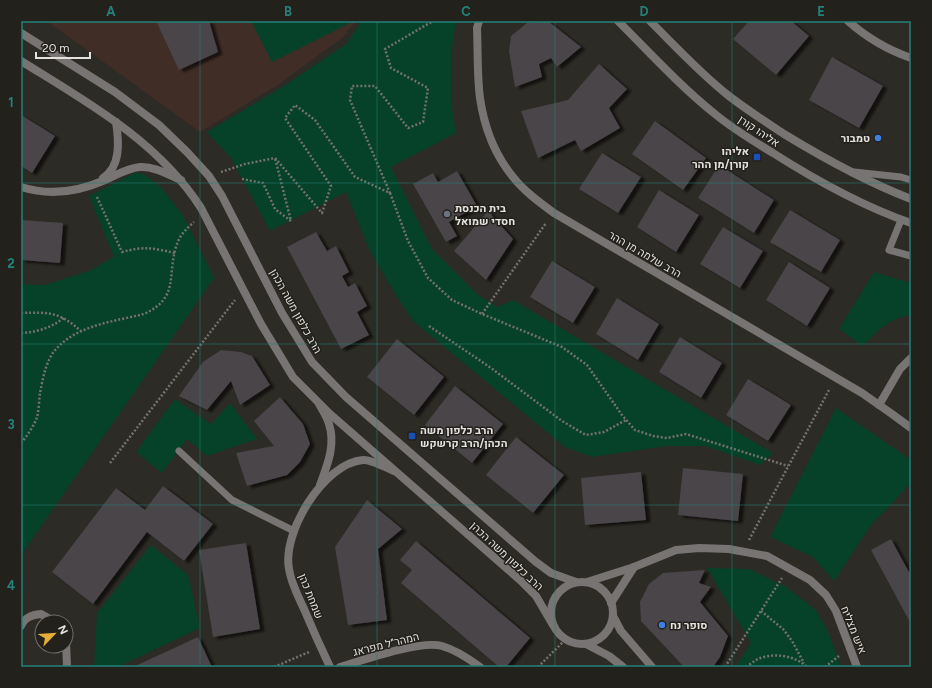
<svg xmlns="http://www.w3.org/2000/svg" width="932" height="688" font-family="Figtree,Heebo,sans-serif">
<defs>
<filter id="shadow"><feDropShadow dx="4.5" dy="2.5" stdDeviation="1" flood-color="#0009"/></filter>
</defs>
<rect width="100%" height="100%" fill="#2d2b25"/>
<path fill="#402e26" d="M47 21H356L342 38 279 84 200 132Z"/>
<g fill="#064129">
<path d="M251 21H351L352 22 272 62Z"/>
<path d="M362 21H456L451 55V103L456 133 391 167 432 249 478 295 498 307 513 300 773 453 760 465 706 446H666L592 457 565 447 413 321 394 292 370 251 346 192 270 231 231 158 207 132 284 86 346 44Z"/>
<path d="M135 173 144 174 161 187 184 217 214 278 21 555V284L45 285 89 271 114 257 89 196Z"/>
<path d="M874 272 911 283V315C889 318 877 331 863 346L839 329Z"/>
<path d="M175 399 211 424 230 403 257 439 207 456 187 439 162 473 136 452Z"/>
<path d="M836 408 911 460V482L900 495 871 525 834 581 813 557 770 537Z"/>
<path d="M151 545 188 575 200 628 118 667H94L97 613Z"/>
<path d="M707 568 749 569 786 587 816 610 828 632 841 667H736L751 643Z"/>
</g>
<g fill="#48444a" filter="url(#shadow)">
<path d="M156 21H209L218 52 179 70Z"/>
<path d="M548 21 581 47 557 67 551 58 539 64 542 77 515 87 509 51 511 36 527 23Z"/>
<path d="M749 21H791L809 36 776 75 733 39Z"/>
<path d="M832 57 883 86 859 128 809 100Z"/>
<path d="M599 64 627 89 609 108 620 128 581 151 575 140 538 158 521 111 568 100Z"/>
<path d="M21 115 55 136 32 173 21 166Z"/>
<path d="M655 121 706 158 683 190 632 154Z"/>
<path d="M602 153 641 177 618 213 579 189Z"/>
<path d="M719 165 774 200 754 233 698 198Z"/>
<path d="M457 171 477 206 449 222 457 236 446 242 413 184 433 173 438 182Z"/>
<path d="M659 190 699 215 676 252 637 227Z"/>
<path d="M790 210 840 240 821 272 770 242Z"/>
<path d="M488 211 513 239 486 280 454 251Z"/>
<path d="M21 220 63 223 60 263 21 260Z"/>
<path d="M723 227 763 251 740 288 700 264Z"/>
<path d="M316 232 327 251 336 246 349 272 342 276 348 287 355 283 367 306 357 312 369 335 341 349 287 247Z"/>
<path d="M552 261 595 287 573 323 530 297Z"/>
<path d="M789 262 830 288 807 326 766 300Z"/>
<path d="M617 298 659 324 638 360 596 334Z"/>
<path d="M680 337 722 363 701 398 659 372Z"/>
<path d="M397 339 444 377 414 415 367 377Z"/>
<path d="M221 350 241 352 252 356 270 385 240 405 231 381 207 410 179 396 203 362Z"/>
<path d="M748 379 791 405 768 441 726 415Z"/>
<path d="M455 386 503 424 472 463 425 425Z"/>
<path d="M280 397 303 424 310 444 300 462 287 475 247 486 236 453 274 446 254 421Z"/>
<path d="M516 437 564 475 533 513 486 475Z"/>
<path d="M683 468 743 474 738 521 678 515Z"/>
<path d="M641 472 646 520 585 525 581 478Z"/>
<path d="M163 486 213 524 184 561 147 532 93 604 52 572 116 488 145 510Z"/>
<path d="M367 500 402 529 378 549 387 620 348 625 335 547Z"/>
<path d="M891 539 910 574 911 573V624L871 550Z"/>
<path d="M416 541 530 638 506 667H499L401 583 412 570 400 560Z"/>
<path d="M246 543 260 629 213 637 199 550Z"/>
<path d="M705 570 699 583 711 587 700 602 728 636 720 657 713 667H684L641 621 640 602 649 584 663 573Z"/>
<path d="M198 637 212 667H133Z"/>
</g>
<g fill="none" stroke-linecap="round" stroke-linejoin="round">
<g stroke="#74726d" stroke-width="2.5" stroke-dasharray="2 2" stroke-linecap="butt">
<path d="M221 172 245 164 275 158 322 213 331 186 285 118 295 105 315 120 355 177 390 193 350 100 352 86H375L408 128 423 122 428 88 391 68 385 49 433 21"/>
<path d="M242 179 263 183 275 209 291 221 275 158"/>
<path d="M390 193 408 241 428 278 452 300 482 314 562 347 587 365 622 415 635 430 653 436 667 438 686 434 788 466"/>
<path d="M97 197 122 252C144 246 152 248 175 253"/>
<path d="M21 313C50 312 59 312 81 331"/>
<path d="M482 314 546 223"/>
<path d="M429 326 491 368 562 421 586 435 604 432 626 420"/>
<path d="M21 333C38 332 50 328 64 318"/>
<path d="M21 443C27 436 34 426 37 417 39 410 39 400 40 393 43 378 46 359 57 348 78 325 116 321 144 314 181 297 166 274 177 244 180 235 187 228 194 222"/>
<path d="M110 463 235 300"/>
<path d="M749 540 830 388"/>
<path d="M761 611 783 629 792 641 804 663"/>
<path d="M274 667 309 652"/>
<path d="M538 667 566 639"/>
<path d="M725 667 782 578"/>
<path d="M746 667C749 665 753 662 756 660 772 652 795 655 807 667"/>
<path d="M825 667 839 656"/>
</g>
<g stroke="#787473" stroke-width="7">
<path d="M854 172 901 177 911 180"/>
<path d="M901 220 889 250 911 256"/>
<path d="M179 451 232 500 294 531"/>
</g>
<g stroke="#787473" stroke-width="8">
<path d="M479 21 477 28C478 51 477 75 480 98 484 126 495 155 513 177 524 191 539 202 554 213L862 393 892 414 911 428"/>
<path d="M103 178C121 166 119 142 116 122"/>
<path d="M21 187C50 196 78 192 105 180 116 175 128 168 140 167 154 166 169 175 181 180"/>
<path d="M319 404C323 411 327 417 329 424 336 445 327 466 320 485"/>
<path d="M879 405 900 369 911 358"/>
<path d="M587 582 634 567 676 550 699 548 729 549 767 556 810 580 826 595 836 611 857 667"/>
<path d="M611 603 634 567"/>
<path d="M21 626C25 617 32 615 41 614L55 622"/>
<path d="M66 641 67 667"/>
<path d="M330 667C321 648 312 628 304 609 298 596 291 583 289 569 282 532 324 463 363 460 370 459 387 468 394 471"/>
<path d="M340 667C363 660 421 640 442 646 456 650 468 658 480 667"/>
</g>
<g stroke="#787473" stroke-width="8">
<path d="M618 21C650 53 680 86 715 114 733 129 753 141 773 153 817 181 862 206 911 223"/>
<path d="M650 21C676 47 701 74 729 96 747 110 766 122 784 134 825 159 867 182 911 199"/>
<path d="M848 21C866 37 888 50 911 58"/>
<path d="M21 33 115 92 159 125 187 152 209 176 222 196 282 313 312 362 346 397 536 562 551 573 576 582"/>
<path d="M21 61C87 102 158 141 201 208L261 324 293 377 330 414 520 580 536 596 553 625"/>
<circle cx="582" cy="613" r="31"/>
<path d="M613 616 621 631 652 667"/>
<path d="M586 644 609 656 623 667"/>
</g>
</g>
<path fill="none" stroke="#248179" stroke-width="1" stroke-opacity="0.55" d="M200 21V667M377 21V667M555 21V667M732 21V667M21 183H911M21 344H911M21 505H911"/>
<g fill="#3f7fe0" stroke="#23211c" stroke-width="1.5">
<circle cx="878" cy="138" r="4"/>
<circle cx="662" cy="625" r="4"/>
</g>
<g fill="#1a4fb4" stroke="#23211c" stroke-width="1.5">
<rect x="753" y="153" width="8" height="8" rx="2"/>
<rect x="408" y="432" width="8" height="8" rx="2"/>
</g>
<circle fill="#6b7280" stroke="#23211c" stroke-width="1.5" cx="447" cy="214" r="4"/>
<g text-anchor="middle" stroke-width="3" stroke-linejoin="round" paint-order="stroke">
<g font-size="11" fill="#e4e2de" stroke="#23211c">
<text transform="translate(759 131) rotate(34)" y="4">אליהו קורן</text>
<text transform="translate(645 254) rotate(30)" y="4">הרב שלמה מן ההר</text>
<text transform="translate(296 311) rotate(61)" y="4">הרב כלפון משה הכהן</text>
<text transform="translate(507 556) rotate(43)" y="4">הרב כלפון משה הכהן</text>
<text transform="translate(311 596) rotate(68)" y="4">שמחת כהן</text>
<text transform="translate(854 630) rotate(68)" y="4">איש מצליח</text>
<text transform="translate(386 644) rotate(-14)" y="4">המהר"ל מפראג</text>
</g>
<g font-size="11" font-weight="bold" fill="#e4e2de" stroke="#23211c" text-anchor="start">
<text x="870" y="142" text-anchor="end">טמבור</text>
<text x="749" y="155" text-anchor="end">אליהו<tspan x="749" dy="13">קורן/מן ההר</tspan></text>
<text x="455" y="212">בית הכנסת<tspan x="455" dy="13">חסדי שמואל</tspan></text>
<text x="420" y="434">הרב כלפון משה<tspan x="420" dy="13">הכהן/הרב קרשקש</tspan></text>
<text x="670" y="629">סופר נח</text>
</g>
</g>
<rect width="932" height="688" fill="none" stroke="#23211c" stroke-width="44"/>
<g transform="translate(54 634) rotate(65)"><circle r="19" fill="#23211c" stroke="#706e6a"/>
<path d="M0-3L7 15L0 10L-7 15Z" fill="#e6ac36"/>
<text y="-6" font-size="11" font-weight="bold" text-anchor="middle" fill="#e4e2de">N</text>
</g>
<path d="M36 52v6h54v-6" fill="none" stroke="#e4e2de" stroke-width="2"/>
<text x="42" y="52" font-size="12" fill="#e4e2de" stroke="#23211c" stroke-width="3" paint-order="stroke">20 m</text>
<rect x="22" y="22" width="888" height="644" fill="none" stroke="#248179" stroke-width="1.5"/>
<g font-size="13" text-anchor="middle" font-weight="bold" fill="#248179">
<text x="111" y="16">A</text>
<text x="288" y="16">B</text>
<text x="466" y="16">C</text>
<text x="644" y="16">D</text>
<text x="821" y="16">E</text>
<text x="11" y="107">1</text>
<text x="11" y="268">2</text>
<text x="11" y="429">3</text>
<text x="11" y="590">4</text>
</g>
</svg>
